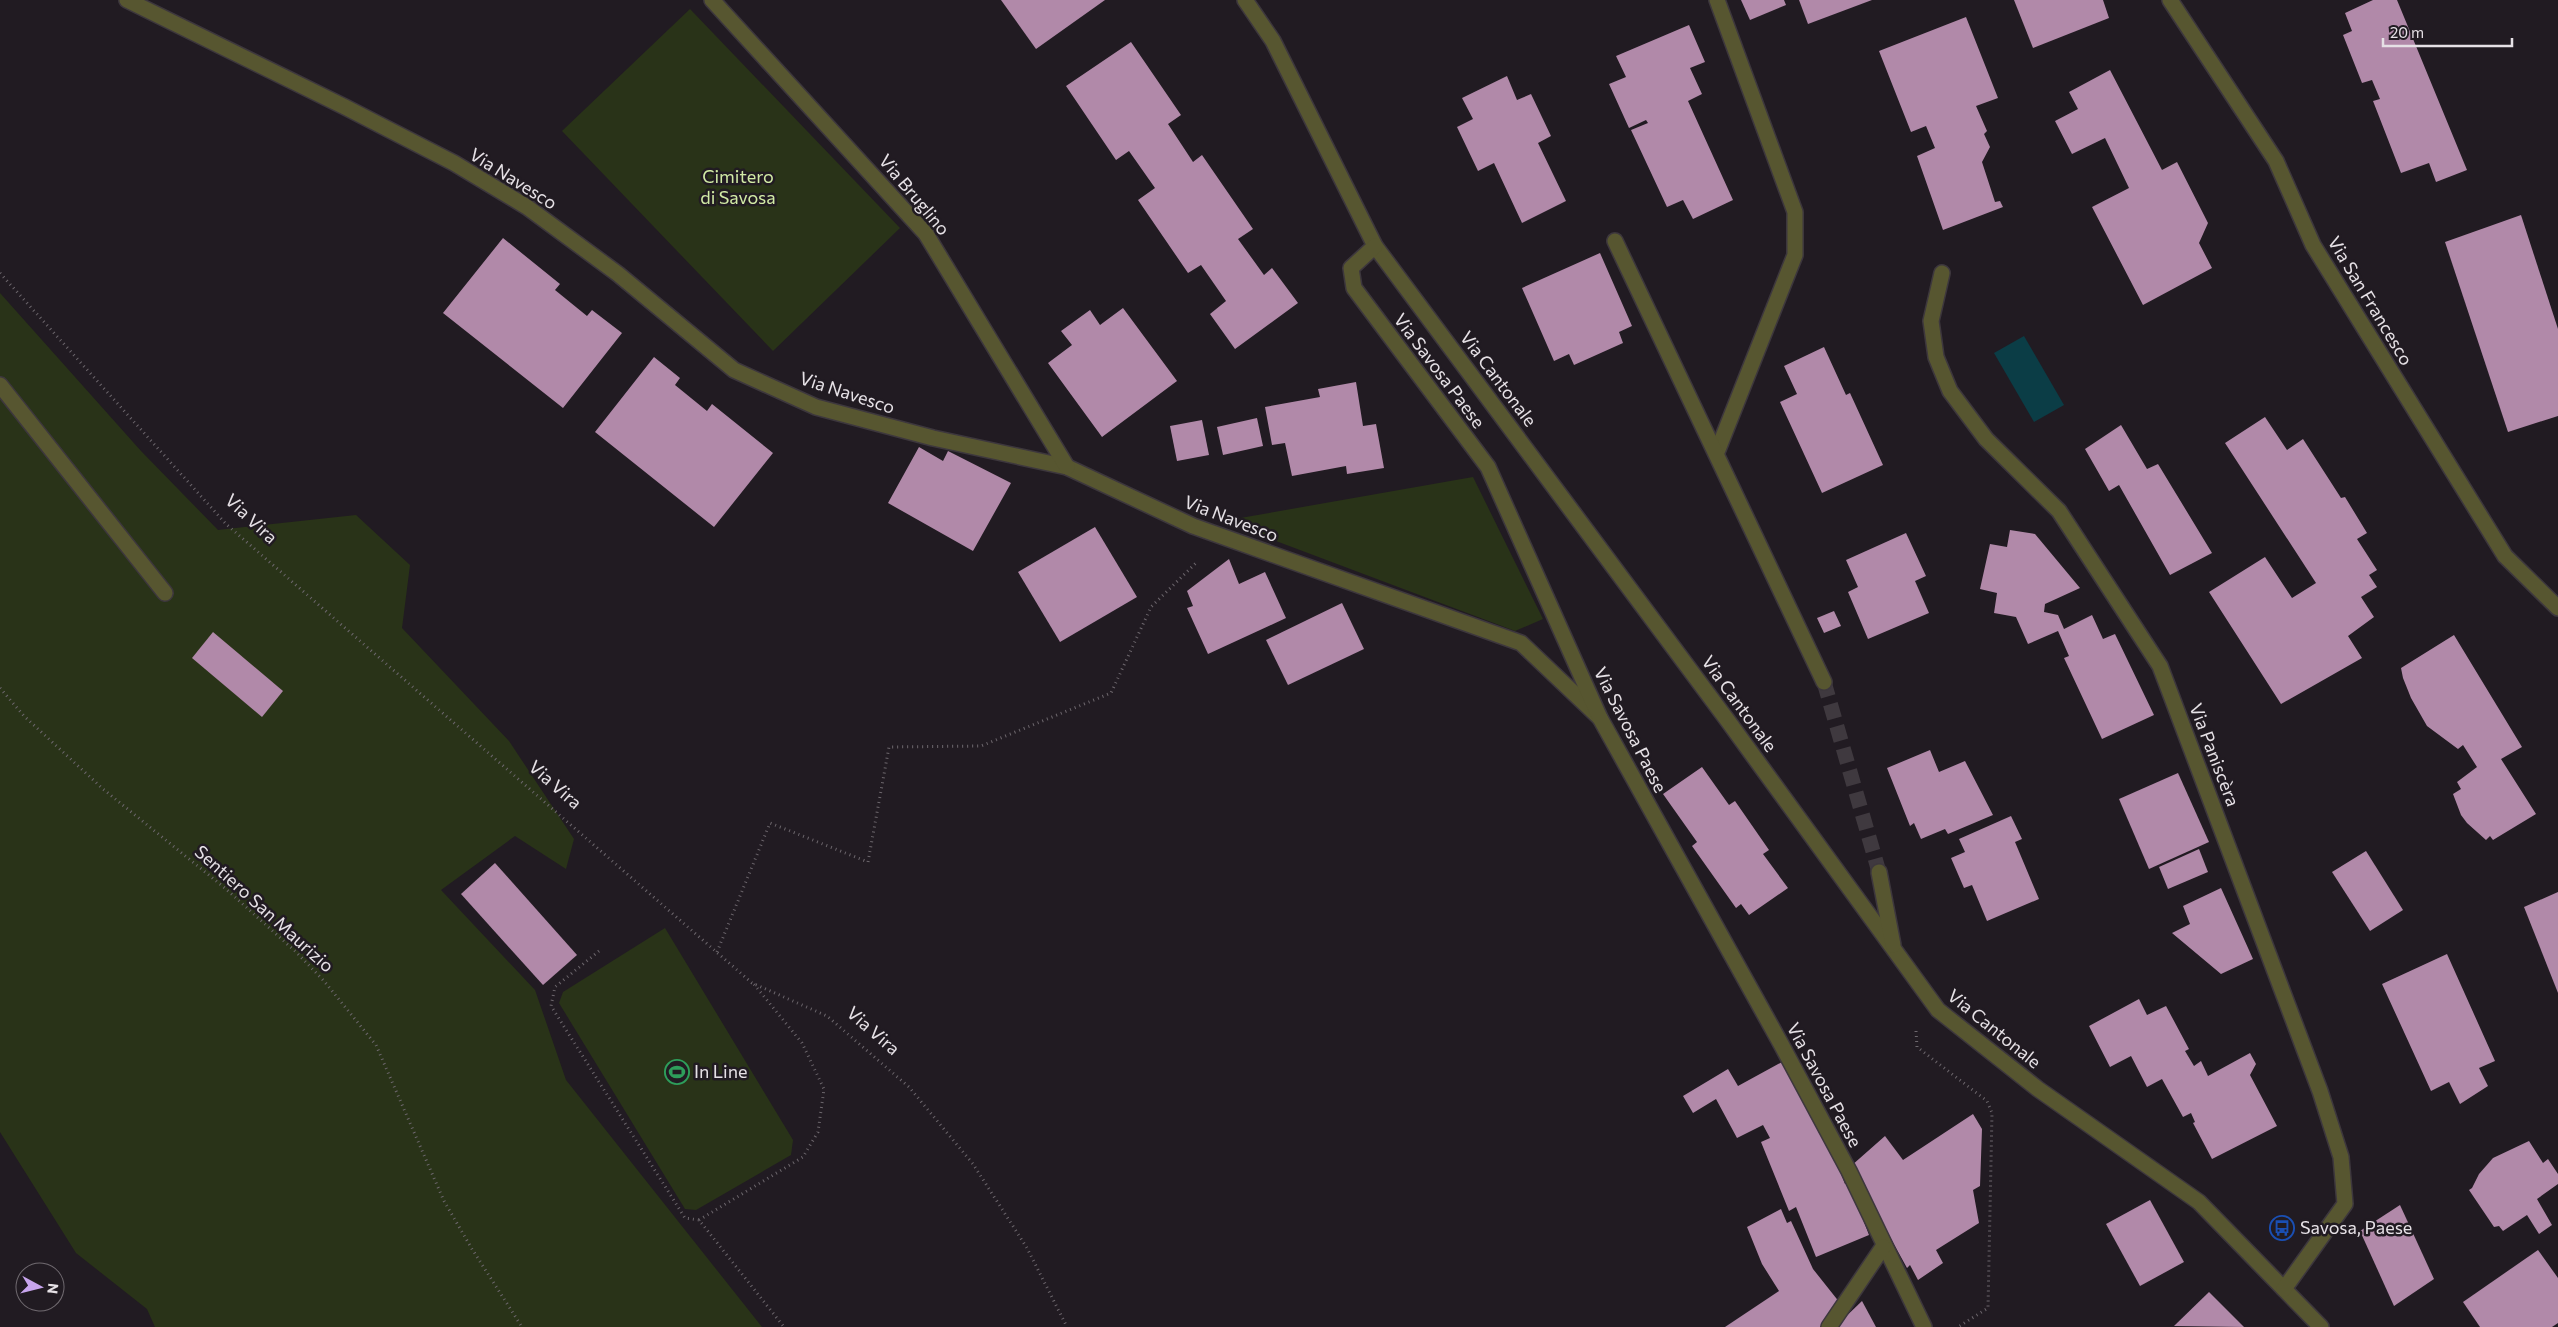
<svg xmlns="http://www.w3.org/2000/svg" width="2558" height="1327" font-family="Commissioner,sans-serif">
<rect width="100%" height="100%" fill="#211b22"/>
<g fill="#293318">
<path d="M690 9 900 228 773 351 562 131Z"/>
<path d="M0 293 141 451 218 530 356 515 410 565 402 628 509 741 574 839 566 869 515 836 441 890 535 990 566 1080 762 1327H155L147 1309 76 1253 0 1132Z"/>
<path d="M1473 477 1543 619 1515 631 1223 521Z"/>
<path d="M665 928 793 1140 791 1155 696 1210 685 1209 559 1003 563 992Z"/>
</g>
<path fill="#0b3d46" d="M2024 336 2064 405 2034 422 1994 353Z"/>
<g fill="#b189a9">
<path d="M1001 0H1105L1036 49Z"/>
<path d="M1741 0H1784L1786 5 1750 20Z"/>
<path d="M1799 0H1872L1808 24Z"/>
<path d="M2014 0H2103L2109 18 2033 48Z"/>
<path d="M2373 0H2397L2467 170 2436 182 2429 163 2401 173 2373 101 2380 99 2372 80 2362 83 2343 35 2352 31 2345 13Z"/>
<path d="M1966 17 1998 98 1976 106 1987 131 1984 134 1990 147 1982 162 1995 202 2000 201 2003 207 1943 230 1917 156 1935 148 1926 126 1911 132 1879 51Z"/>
<path d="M1689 25 1705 62 1690 68 1702 94 1688 101 1733 200 1693 219 1683 200 1667 207 1631 130 1648 123 1646 120 1629 128 1609 84 1626 77 1616 56Z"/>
<path d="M1131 42 1181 115 1168 124 1193 162 1202 155 1253 229 1238 239 1264 275 1272 268 1298 303 1235 349 1210 314 1226 301 1201 265 1188 273 1138 200 1155 188 1129 151 1116 160 1066 86Z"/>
<path d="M2110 70 2162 170 2177 162 2208 223 2199 243 2212 268 2143 305 2092 207 2129 188 2105 138 2072 154 2055 121 2078 109 2069 92Z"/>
<path d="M1507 76 1517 100 1531 94 1551 136 1538 143 1566 201 1522 223 1494 163 1478 171 1457 127 1473 119 1462 98Z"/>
<path d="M2521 215 2558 329V416L2508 432 2445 242Z"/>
<path d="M503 238 560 284 555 290 587 316 592 310 622 333 563 408 443 313Z"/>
<path d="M1600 253 1632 326 1619 332 1623 343 1574 365 1569 354 1554 361 1522 288Z"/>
<path d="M1123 308 1177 381 1102 437 1048 363 1072 345 1061 331 1090 310 1100 325Z"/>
<path d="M1824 347 1846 395 1850 393 1883 465 1822 493 1780 402 1797 394 1784 366Z"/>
<path d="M654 357 680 378 675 385 707 411 712 404 773 453 714 527 595 432Z"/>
<path d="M1356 382 1363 426 1376 424 1384 468 1347 474 1346 466 1292 476 1285 443 1272 445 1265 407 1320 397 1318 389Z"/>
<path d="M2265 417 2287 450 2303 439 2341 498 2345 497 2367 533 2357 539 2377 570 2369 575 2377 587 2361 597 2374 617 2348 636 2362 658 2281 704 2209 592 2265 557 2292 598 2316 583 2225 443Z"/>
<path d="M1257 418 1263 446 1223 455 1217 427Z"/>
<path d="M1202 420 1209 455 1177 461 1170 426Z"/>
<path d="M2121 425 2147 469 2158 464 2212 553 2170 575 2119 485 2109 491 2085 449Z"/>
<path d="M919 447 943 461 948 451 1011 483 973 551 888 503Z"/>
<path d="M1095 527 1137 597 1060 642 1018 572Z"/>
<path d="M2010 530 2035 534 2080 588 2045 604 2044 612 2058 615 2064 629 2092 615 2103 639 2115 634 2154 715 2102 739 2064 658 2069 656 2058 631 2028 644 2016 617 1994 613 1997 593 1980 589 1990 544 2007 547Z"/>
<path d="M1906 533 1926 576 1915 581 1929 613 1868 639 1848 592 1858 587 1846 560Z"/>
<path d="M1229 559 1239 584 1265 572 1286 618 1208 654 1187 608 1193 606 1187 591Z"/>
<path d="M1342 603 1364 649 1288 685 1266 640Z"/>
<path d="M1834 611 1841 626 1824 633 1817 618Z"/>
<path d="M213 632 283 691 262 717 192 658Z"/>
<path d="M2454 635 2522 747 2501 759 2536 814 2493 840 2490 836 2486 840 2467 823 2461 815 2453 794 2461 789 2457 782 2477 767 2463 745 2458 749 2427 726 2411 698 2403 678 2401 668Z"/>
<path d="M1930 750 1939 772 1965 761 1993 815 1948 834 1945 829 1921 839 1914 823 1910 826 1887 768Z"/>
<path d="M1702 767 1729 805 1735 801 1769 850 1763 854 1788 888 1749 915 1741 904 1736 908 1692 846 1697 842 1663 794Z"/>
<path d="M2178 773 2209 842 2149 869 2119 799Z"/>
<path d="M2011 816 2022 839 2015 842 2039 899 1987 921 1972 885 1964 888 1951 858 1965 852 1959 839Z"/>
<path d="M2199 849 2208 872 2168 889 2159 867Z"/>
<path d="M2366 851 2403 910 2370 931 2332 872Z"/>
<path d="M495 863 577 955 543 985 461 894Z"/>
<path d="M2221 888 2253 959 2221 974 2172 933 2190 924 2183 906Z"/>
<path d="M2558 892V993L2524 907Z"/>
<path d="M2447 954 2495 1061 2479 1068 2488 1086 2460 1104 2449 1082 2431 1091 2382 984Z"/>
<path d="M2139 999 2147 1015 2166 1006 2189 1049 2185 1051 2194 1066 2201 1061 2208 1076 2250 1053 2256 1064 2250 1075 2277 1126 2212 1159 2193 1123 2195 1122 2191 1113 2183 1117 2162 1079 2147 1087 2131 1056 2110 1067 2089 1026Z"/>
<path d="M1782 1062 1831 1147 1845 1184 1849 1183 1869 1235 1816 1257 1796 1207 1789 1211 1761 1142 1770 1138 1763 1125 1737 1138 1716 1099 1693 1113 1683 1096 1728 1069 1738 1086Z"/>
<path d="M1973 1114 1982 1129 1980 1186 1973 1190 1979 1223 1936 1250 1943 1263 1918 1280 1910 1265 1907 1268 1851 1166 1885 1136 1903 1160Z"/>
<path d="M2529 1141 2543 1163 2548 1159 2558 1174V1184L2537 1199 2552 1225 2539 1234 2527 1215 2503 1231 2499 1226 2494 1227 2469 1190 2472 1188 2479 1174 2493 1158Z"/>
<path d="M2150 1200 2184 1262 2140 1286 2106 1224Z"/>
<path d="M2400 1205 2434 1279 2394 1306 2360 1231Z"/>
<path d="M1781 1209 1787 1223 1791 1221 1813 1269 1840 1303 1822 1327H1725L1779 1291 1762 1264 1747 1227Z"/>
<path d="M2538 1250 2558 1278V1323L2552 1327H2480L2463 1302Z"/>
<path d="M2209 1292 2244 1327 2174 1326Z"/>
<path d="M1862 1301 1876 1327H1835Z"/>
</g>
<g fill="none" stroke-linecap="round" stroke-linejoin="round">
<path stroke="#3f393f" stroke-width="15" stroke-dasharray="15 8" stroke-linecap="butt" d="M1824 682 1879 872"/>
<defs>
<g id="minor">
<path d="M127 0 345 107 454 163 527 207 618 274 734 370 816 407 933 438 1067 467 1193 526 1521 643 1600 718"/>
<path d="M712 0 926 234 1067 467"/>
<path d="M1245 0 1273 41 1375 246 1728 721 1938 1010 2038 1089 2199 1202 2321 1327"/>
<path d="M1717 0 1795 212V255L1717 452"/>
<path d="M2170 0 2276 161 2313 245 2505 556 2558 608"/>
<path d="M1615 241 1824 682"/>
<path d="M1375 246 1351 268 1354 288 1488 467 1600 718 1781 1044 1849 1171 1924 1327"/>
<path d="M1942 273 1931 321 1936 357 1950 391 1986 439 2059 511 2160 666 2320 1091 2341 1157 2345 1204 2284 1289"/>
<path d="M0 385 165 593"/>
<path d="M1879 872 1893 945"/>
<path d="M1829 1327 1883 1247"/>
</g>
</defs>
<use href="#minor" stroke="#3d373d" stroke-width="18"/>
<g stroke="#6d676d" stroke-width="3" stroke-dasharray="1 4" stroke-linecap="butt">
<path d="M0 273 226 524 752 983 827 1016 909 1087 973 1164 1027 1248 1067 1327"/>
<path d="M0 688 24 716 103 789 226 889 296 952 324 981 376 1045 444 1201 472 1249 522 1327"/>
<path d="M599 951 555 987 551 1006 685 1218 699 1220 784 1327"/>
<path d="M717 952 770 823 868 862 889 747 981 746 1111 693 1151 607 1198 561"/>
<path d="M1916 1031 1917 1047 1987 1101 1992 1113 1988 1308 1958 1327"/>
<path d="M699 1220 803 1157 818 1132 824 1089 802 1043 753 983"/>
</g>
<use href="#minor" stroke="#575630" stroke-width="15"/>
</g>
<defs>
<symbol id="stadium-ring" viewBox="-11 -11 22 22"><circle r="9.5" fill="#211b22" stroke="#2e9e5b" stroke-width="1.5"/><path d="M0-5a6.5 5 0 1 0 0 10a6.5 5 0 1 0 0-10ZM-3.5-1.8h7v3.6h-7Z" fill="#2e9e5b"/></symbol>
<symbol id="bus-ring" viewBox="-11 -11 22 22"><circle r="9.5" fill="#211b22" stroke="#1a4fb4" stroke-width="1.5"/><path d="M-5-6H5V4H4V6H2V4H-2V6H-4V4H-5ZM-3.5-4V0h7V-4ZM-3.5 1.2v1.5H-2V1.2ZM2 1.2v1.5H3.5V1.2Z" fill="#1a4fb4"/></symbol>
</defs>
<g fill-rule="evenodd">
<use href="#stadium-ring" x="663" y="1058" width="28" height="28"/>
<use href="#bus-ring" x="2268" y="1214" width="28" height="28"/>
</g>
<g text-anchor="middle" stroke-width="5" stroke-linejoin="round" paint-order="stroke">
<g font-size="18" fill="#d1eaa5" stroke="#211b22">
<text x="738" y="183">Cimitero<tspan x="738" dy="21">di Savosa</tspan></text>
</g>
<g font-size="18" fill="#e6e1e6" stroke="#211b22">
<text transform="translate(513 179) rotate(32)" y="6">Via Navesco</text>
<text transform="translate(914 195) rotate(50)" y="6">Via Bruglino</text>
<text transform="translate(2370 301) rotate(59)" y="6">Via San Francesco</text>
<text transform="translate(1439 371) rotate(53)" y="6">Via Savosa Paese</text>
<text transform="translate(1498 379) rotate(53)" y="6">Via Cantonale</text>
<text transform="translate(847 393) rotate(18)" y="6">Via Navesco</text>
<text transform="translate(251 519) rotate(43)" y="6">Via Vira</text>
<text transform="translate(1231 519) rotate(21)" y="6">Via Navesco</text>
<text transform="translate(1739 704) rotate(54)" y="6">Via Cantonale</text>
<text transform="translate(1630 730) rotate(63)" y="6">Via Savosa Paese</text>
<text transform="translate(2214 755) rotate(69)" y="6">Via Paniscèra</text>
<text transform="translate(555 785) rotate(41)" y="6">Via Vira</text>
<text transform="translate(264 909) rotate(42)" y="6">Sentiero San Maurizio</text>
<text transform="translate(1994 1029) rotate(39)" y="6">Via Cantonale</text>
<text transform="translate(873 1031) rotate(41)" y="6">Via Vira</text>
<text transform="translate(1824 1085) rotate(62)" y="6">Via Savosa Paese</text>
</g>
<g font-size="18" fill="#e6e1e6" stroke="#211b22" text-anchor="start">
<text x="694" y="1078">In Line</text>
<text x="2300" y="1234">Savosa, Paese</text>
</g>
</g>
<g transform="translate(40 1287) rotate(97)"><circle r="24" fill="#211b22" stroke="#706a70"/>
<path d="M0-4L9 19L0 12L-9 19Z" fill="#c8a5ee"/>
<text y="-8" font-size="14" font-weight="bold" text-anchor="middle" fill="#e6e1e6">N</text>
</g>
<path d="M2383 38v8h129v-8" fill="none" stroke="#e6e1e6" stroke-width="2.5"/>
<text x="2390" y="38" font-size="15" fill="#e6e1e6" stroke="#211b22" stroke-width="4" paint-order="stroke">20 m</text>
</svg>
